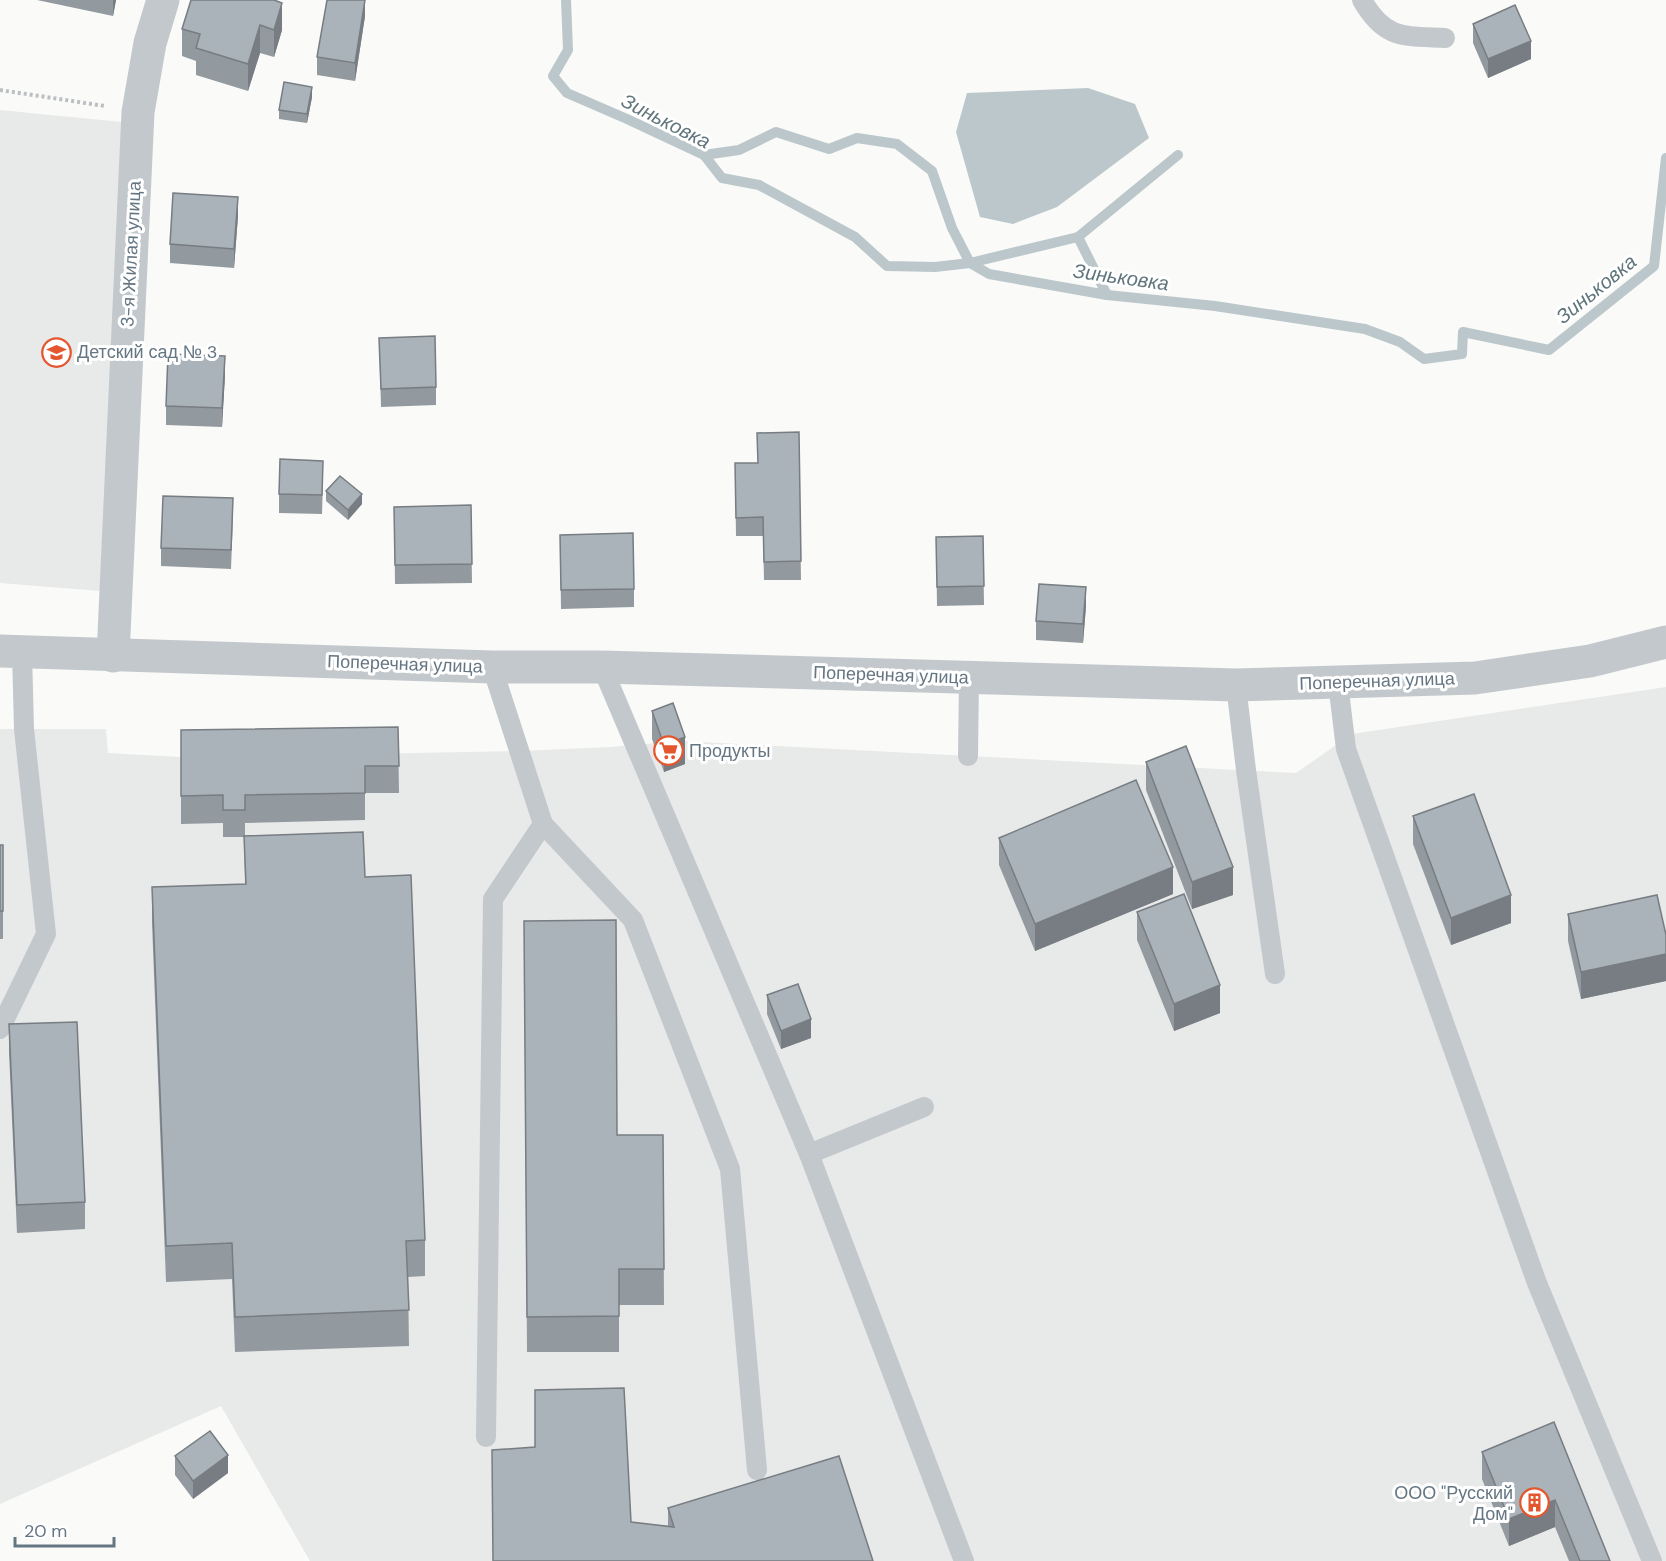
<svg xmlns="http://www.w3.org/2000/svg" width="1666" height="1561" font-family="'DM Sans',sans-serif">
<rect width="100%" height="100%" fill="#fafaf8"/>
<g fill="#e8e9e9">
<path d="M0 110 122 122 100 591 0 583Z"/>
<path d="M1666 687V1561H310L221 1406 0 1504V729H106L108 753 181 757 520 751 611 747 680 741 1296 773 1352 734Z"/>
</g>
<path fill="#bbc7cb" d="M1088 88 1135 104 1149 138 1057 207 1013 224 980 217 956 132 967 93Z"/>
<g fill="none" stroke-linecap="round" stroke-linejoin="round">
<g stroke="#bbc7cb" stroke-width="10">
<path d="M566 0 568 50 553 76 567 93 627 119 704 155 722 178 759 185 855 237 887 266 935 267 970 263 989 274 1107 295 1215 306 1365 329 1400 342 1424 359 1462 354 1463 332 1549 350 1654 266 1666 158"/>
<path d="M704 155 739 150 776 132 829 149 857 138 897 144 932 171 952 228 970 263 1078 237 1178 155"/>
<path d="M1078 237 1107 295"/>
</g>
<path stroke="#bbbfc2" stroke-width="4" stroke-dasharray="3 3" stroke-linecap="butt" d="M0 90 105 106"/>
<g stroke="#c3c8cc" stroke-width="20">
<path d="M1362 0C1385 40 1404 36 1445 38"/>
<path d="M602 667 809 1154 964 1561"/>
<path d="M1338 683 1346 749 1537 1283 1652 1561"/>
<path d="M1236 685 1246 770 1275 974"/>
<path d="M968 756 969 678"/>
<path d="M543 824 633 920 730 1169 757 1470"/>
<path d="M0 1029 46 934 24 729 22 652"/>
<path d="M809 1154 924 1107"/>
<path d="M486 1437 493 899 543 824 492 667"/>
</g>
<g stroke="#c3c8cc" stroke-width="33">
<path d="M0 651 492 667H602L1236 685 1475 678 1590 661 1666 642"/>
<path d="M113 656 138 112 150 43 163 0"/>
</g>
</g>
<g fill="#929a9f">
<path d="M37 0H116L113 16Z"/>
<path d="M191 0 282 30 274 57 260 53 248 91 196 75V61L182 56V29Z"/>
<path d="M365 0V16L355 81 317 75V57Z"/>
<path d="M1473 24 1531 59 1488 78 1473 43Z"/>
<path d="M312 97 307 123 279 119V110Z"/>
<path d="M238 216 234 268 170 263V244Z"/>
<path d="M379 338 436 387V405L381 407Z"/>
<path d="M225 375 222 427 166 425V406Z"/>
<path d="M799 432 801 580H764L763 536H736L735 463H758Z"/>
<path d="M323 479 322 514 279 513V494Z"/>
<path d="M326 491 362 504 348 520 326 501Z"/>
<path d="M471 505 472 583 395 584 394 507Z"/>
<path d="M233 517 231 569 161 566V548Z"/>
<path d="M560 535 634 589V607L561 609Z"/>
<path d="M983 536 984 605 937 606 936 537Z"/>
<path d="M1086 606 1083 643 1036 640V621Z"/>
<path d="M652 711 685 764 664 772 652 739Z"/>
<path d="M398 727 399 793H365V820L245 823V836L365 877 425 1240V1276L408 1277 409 1346 235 1352 232 1279 166 1282 152 923V887L245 884 244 837H223V823L181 824V730Z"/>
<path d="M1146 762 1233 895 1192 909 1146 790Z"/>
<path d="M1413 816 1511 923 1451 945 1413 844Z"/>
<path d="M999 838 1173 894 1035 951 999 865Z"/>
<rect x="0" y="845" width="3" height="94"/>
<path d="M1137 912 1220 1013 1174 1031 1137 940Z"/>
<path d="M1568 914 1666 935V981L1581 999 1568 941Z"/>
<path d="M524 921 617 1135H663L664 1305H619V1352H527Z"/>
<path d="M767 995 811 1038 781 1049 767 1014Z"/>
<path d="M9 1024 85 1202V1229L17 1233 9 1052Z"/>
<path d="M1554 1422 1610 1561H1569L1555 1527 1509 1546 1482 1479V1452Z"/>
<path d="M175 1456 228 1473 193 1499 175 1475Z"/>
<path d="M668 1508 873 1561 631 1522 668 1526Z"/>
</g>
<g fill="#777d82">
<path d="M113 0H116L113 16Z"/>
<path d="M365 0V16L355 81V63Z"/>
<path d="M282 3V30L274 57V30Z"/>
<path d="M260 25V53L248 91V64Z"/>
<path d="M1531 41V59L1488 78V59Z"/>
<path d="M312 87V97L307 123V114Z"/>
<path d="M238 197V216L234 268V249Z"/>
<path d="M225 356V375L222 427V408Z"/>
<path d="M362 494V504L348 520V510Z"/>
<path d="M1086 587V606L1083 643V624Z"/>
<path d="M685 737V764L664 772V745Z"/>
<path d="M1173 867V894L1035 951V924Z"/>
<path d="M1233 867V895L1192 909V882Z"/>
<path d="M1511 895V923L1451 945V918Z"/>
<path d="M1666 954V981L1581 999V972Z"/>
<path d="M1220 985V1013L1174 1031V1004Z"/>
<path d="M811 1019V1038L781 1049V1031Z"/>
<path d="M228 1455V1473L193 1499V1481Z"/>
<path d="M1555 1500V1527L1509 1546V1519Z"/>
</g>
<g fill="#aab3b9" stroke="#777d82" stroke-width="1.5">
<path d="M191 0H274L282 3 274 30 260 25 248 64 196 48 200 34 182 29Z"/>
<path d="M327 0H365L355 63 317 57Z"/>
<path d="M1515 5 1531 41 1488 59 1473 24Z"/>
<path d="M284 82 312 87 307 114 279 110Z"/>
<path d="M173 193 238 197 234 249 170 244Z"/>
<path d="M435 336 436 387 381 389 379 338Z"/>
<path d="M168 354 225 356 222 408 166 406Z"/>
<path d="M799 432 801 561 764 562 763 517 736 518 735 463H758L757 433Z"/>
<path d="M280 459 323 461 322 495 279 494Z"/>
<path d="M340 476 362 494 348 510 326 491Z"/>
<path d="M163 496 233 498 231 550 161 548Z"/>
<path d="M471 505 472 564 395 565 394 507Z"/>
<path d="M633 533 634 589 561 590 560 535Z"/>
<path d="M983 536 984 586 937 587 936 537Z"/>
<path d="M1039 584 1086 587 1083 624 1036 621Z"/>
<path d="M673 703 685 737 664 745 652 711Z"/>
<path d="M398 727 399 766H365V793L245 795V810H223V795L181 796V730Z"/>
<path d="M1186 746 1233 867 1192 882 1146 762Z"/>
<path d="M1136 780 1173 867 1035 924 999 838Z"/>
<path d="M1474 794 1511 895 1451 918 1413 816Z"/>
<path d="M363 832 365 877 411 875 425 1240 406 1241 409 1310 235 1317 232 1243 166 1246 152 887 246 884 244 836Z"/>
<rect x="0" y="845" width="3" height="66"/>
<path d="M1184 894 1220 985 1174 1004 1137 912Z"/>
<path d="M1657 895 1666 935V954L1581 972 1568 914Z"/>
<path d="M616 920 617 1135H663L664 1269H619V1316L527 1317 524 921Z"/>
<path d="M798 984 811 1019 781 1031 767 995Z"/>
<path d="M77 1022 85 1202 17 1205 9 1024Z"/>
<path d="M624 1388 631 1522 674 1527 668 1508 839 1456 873 1561H493L492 1450 535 1447V1390Z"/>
<path d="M1554 1422 1610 1561H1580L1555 1500 1509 1519 1482 1452Z"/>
<path d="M210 1431 228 1455 193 1481 175 1456Z"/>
</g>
<defs>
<symbol id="school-ring" viewBox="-11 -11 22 22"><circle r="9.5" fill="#fff" stroke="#e4572e" stroke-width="1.5"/><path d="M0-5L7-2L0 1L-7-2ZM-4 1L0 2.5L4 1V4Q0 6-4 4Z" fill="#e4572e"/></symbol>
<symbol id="supermarket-ring" viewBox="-11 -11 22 22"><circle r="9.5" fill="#fff" stroke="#e4572e" stroke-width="1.5"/><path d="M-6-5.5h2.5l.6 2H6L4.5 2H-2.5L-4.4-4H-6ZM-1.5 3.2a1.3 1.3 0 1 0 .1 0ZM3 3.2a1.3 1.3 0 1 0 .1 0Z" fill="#e4572e"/></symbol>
<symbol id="building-ring" viewBox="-11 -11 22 22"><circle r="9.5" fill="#fff" stroke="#e4572e" stroke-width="1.5"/><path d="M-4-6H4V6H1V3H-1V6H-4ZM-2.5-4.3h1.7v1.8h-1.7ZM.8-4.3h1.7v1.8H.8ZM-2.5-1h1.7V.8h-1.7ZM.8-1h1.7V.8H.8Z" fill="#e4572e"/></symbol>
</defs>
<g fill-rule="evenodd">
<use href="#school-ring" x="40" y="336" width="33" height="33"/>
<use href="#supermarket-ring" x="652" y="734" width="33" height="33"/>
<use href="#building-ring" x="1518" y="1486" width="33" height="33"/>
</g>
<g text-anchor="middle" stroke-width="6" stroke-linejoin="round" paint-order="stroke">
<g font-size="18" fill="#657683" stroke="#fff">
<text transform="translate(131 254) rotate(-87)" y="6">3-я Жилая улица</text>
<text transform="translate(405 664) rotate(2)" y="6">Поперечная улица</text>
<text transform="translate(891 675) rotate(2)" y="6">Поперечная улица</text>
<text transform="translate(1377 681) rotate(-2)" y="6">Поперечная улица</text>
</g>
<g font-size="18" fill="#657683" stroke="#fff" text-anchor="start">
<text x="77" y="358">Детский сад № 3</text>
<text x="689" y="757">Продукты</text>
<text x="1513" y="1499" text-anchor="end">ООО "Русский<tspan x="1513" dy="21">Дом"</tspan></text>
</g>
<g font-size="20" font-style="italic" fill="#60757c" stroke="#fff">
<text transform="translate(666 121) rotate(27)" y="7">Зиньковка</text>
<text transform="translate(1121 277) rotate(8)" y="7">Зиньковка</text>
<text transform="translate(1596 289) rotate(-39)" y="7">Зиньковка</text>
</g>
</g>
<path d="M15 1537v9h99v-9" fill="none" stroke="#657683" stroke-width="3"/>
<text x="24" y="1537" font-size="18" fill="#657683" stroke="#ffffff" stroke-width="4.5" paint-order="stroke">20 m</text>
</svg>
